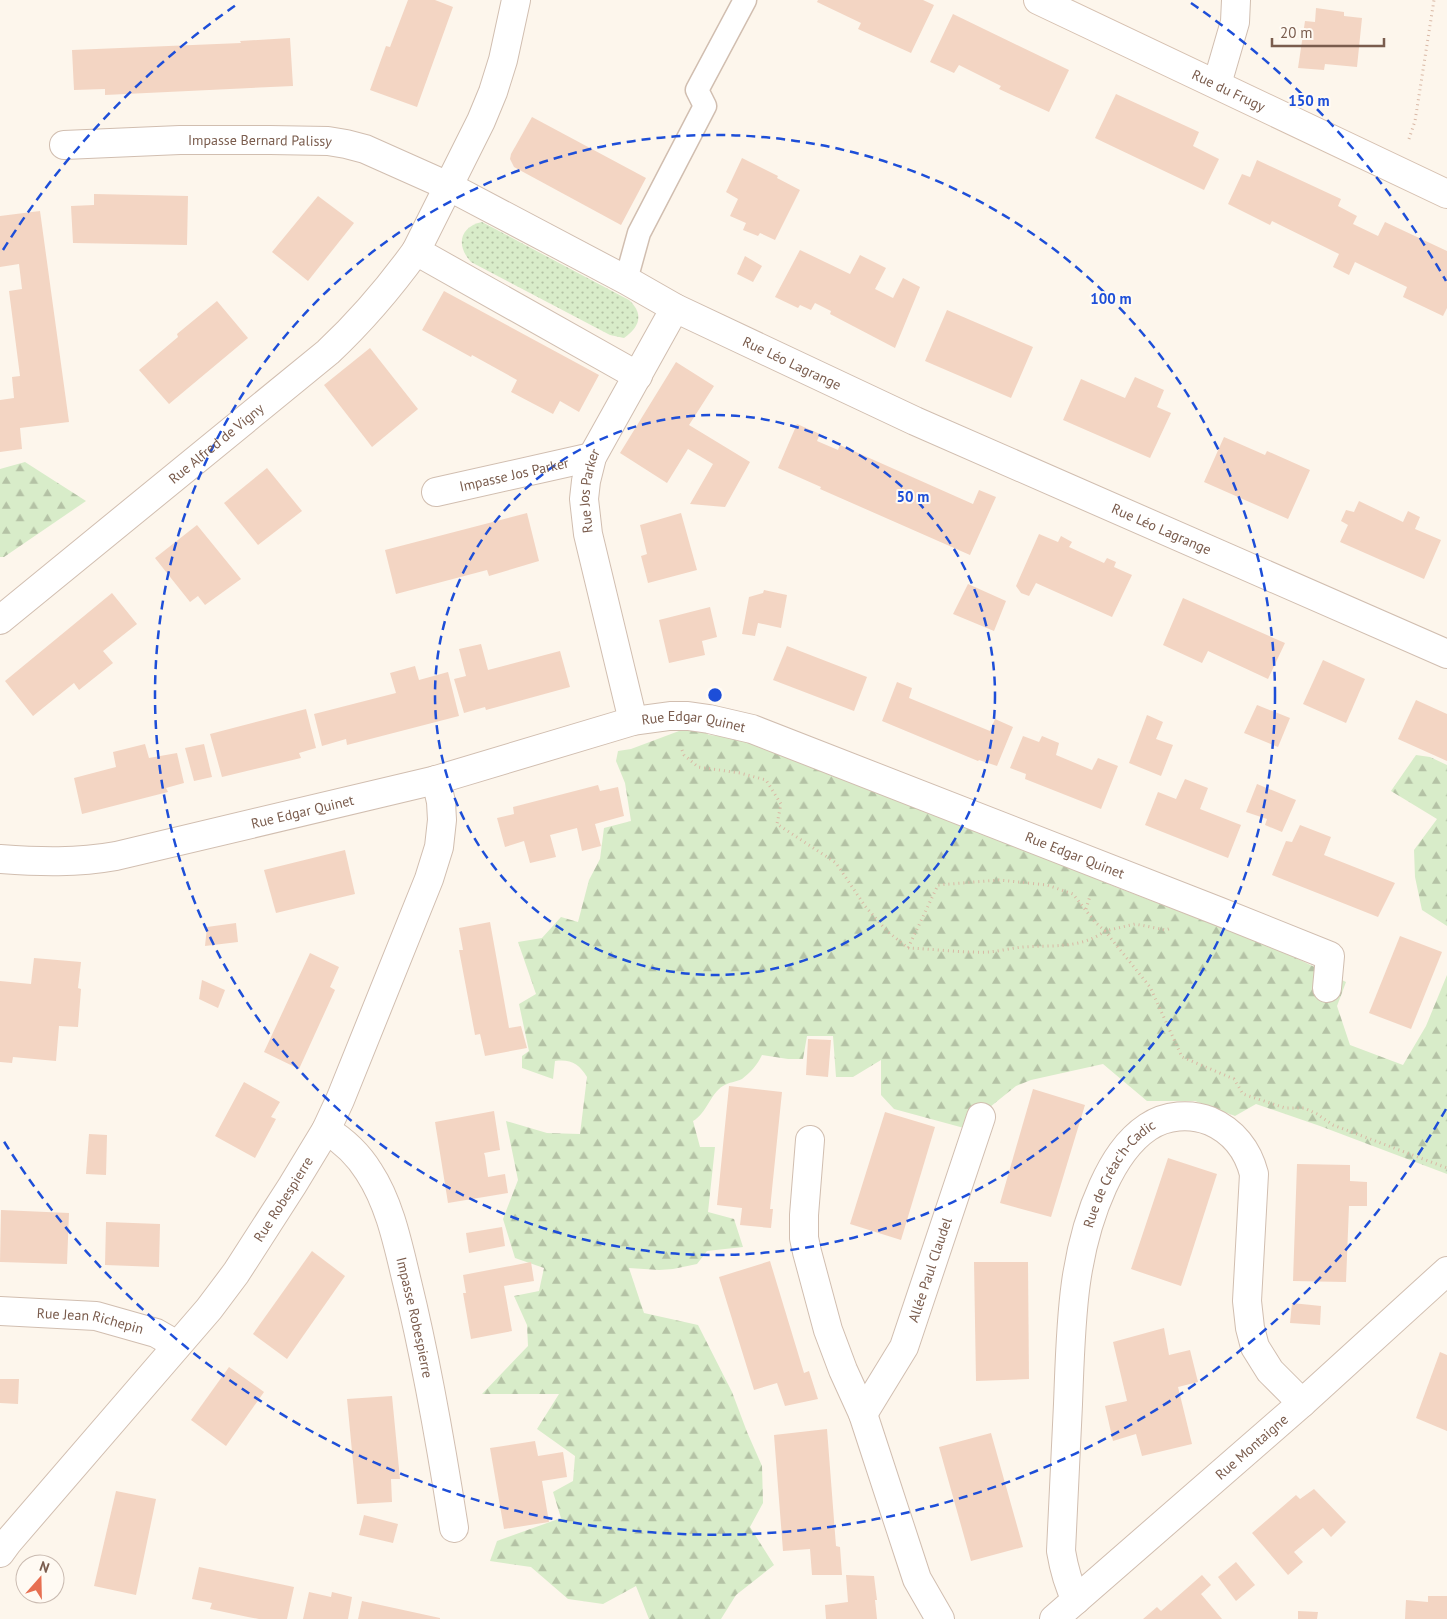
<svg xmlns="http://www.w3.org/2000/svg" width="1447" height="1619" font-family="'PT Sans',sans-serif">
<defs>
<pattern id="grass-dots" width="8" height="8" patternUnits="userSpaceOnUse" patternTransform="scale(1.25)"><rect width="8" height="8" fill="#d8ecc9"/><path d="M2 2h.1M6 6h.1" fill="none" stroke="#b4c2a5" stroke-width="1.8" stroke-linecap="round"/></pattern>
<pattern id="forest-firs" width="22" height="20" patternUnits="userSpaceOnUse" patternTransform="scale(1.25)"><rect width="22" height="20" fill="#d8ecc9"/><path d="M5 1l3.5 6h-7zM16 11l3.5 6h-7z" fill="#b4c2a5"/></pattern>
</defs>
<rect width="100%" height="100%" fill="#fdf6ec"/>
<path fill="url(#grass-dots)" d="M482 222 629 300C644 314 640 327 624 338L610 335 471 262C456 246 459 227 482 222Z"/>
<g fill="url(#forest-firs)">
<path d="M25 462 86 501 4 557H0V469Z"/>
<path d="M687 728 702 730 709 735 745 738 1121 889 1277 949 1346 982 1337 1006 1350 1045 1403 1065 1426 1026 1447 975V1174L1320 1126 1256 1104 1235 1116 1195 1101H1147L1103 1064 1031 1080 1016 1086 964 1128 894 1109 881 1095V1060L853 1077H836L833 1036H807L803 1059H788L762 1055C758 1064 750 1073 742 1079 736 1082 729 1082 723 1086 710 1094 707 1113 693 1121L700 1147H715L708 1212 734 1219 743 1247 707 1251 697 1264 673 1269 659 1270 629 1268 644 1313 698 1325 732 1392 747 1432 762 1466 763 1503 750 1527 774 1565 736 1595 721 1619H649L636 1586 603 1604 568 1599 531 1567 490 1561 497 1541 561 1518 553 1492 573 1481 575 1456 537 1429 559 1394H482L528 1346 527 1325 514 1296 539 1291 544 1268 515 1258 503 1219 518 1180 506 1121 547 1133 580 1134 587 1077C579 1064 571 1059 555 1061L553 1079 522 1068V1056L529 1051 519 1004 536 994 518 942 542 938 561 917 578 922 589 880 600 859 604 828 631 821 625 783 616 761 618 751 631 749Z"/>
<path d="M1416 755 1430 757 1447 765V926L1422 910 1415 877 1414 850 1437 819 1391 791Z"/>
</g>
<g fill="#f3d5c3">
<path d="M408 0H435L453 7 417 107 370 90 386 46 390 47Z"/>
<path d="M818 0H923L934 5 911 53 858 29 861 23 817 2Z"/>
<path d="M1316 8 1344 12V16L1362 18 1357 67 1325 64 1324 70 1298 68 1305 21 1315 22Z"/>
<path d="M953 14 1069 70 1049 112 999 89 1001 86 959 65 954 73 930 62Z"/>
<path d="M290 38 293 86 105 95V89L74 90 72 50 241 43 240 41Z"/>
<path d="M1116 94 1199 132 1193 146 1219 159 1204 190 1095 138Z"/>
<path d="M532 117 646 178 621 225 514 167 510 159 511 154Z"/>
<path d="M742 158 778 176 777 178 800 190 775 240 760 233 758 236 743 230 746 223 730 216 738 199 726 192Z"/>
<path d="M1257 160 1341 199 1338 206 1357 216 1353 224 1378 236 1385 222 1447 251V308L1443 316 1403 297 1407 287 1355 262 1349 275 1333 267 1339 254 1272 221 1270 225 1228 204 1242 174 1250 177Z"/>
<path d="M94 194 188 196 187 245 73 243 71 206 94 205Z"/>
<path d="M318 196 354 223 308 281 272 252Z"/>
<path d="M40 211 69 422 20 428 22 449 0 452V400L14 398 12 377 20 376 9 291 22 289 19 264 0 267V216Z"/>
<path d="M800 250 850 274 860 255 886 268 875 289 893 298 903 278 920 287 895 348 830 314 831 311 815 303 811 310 800 305 798 308 775 297Z"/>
<path d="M745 256 762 266 753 282 737 274Z"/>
<path d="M444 291 599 375 579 412 560 401 553 414 511 392 517 380 472 355 471 357 422 330Z"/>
<path d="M217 301 248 338 169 404 139 370 178 337 177 334Z"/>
<path d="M947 310 1033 347 1011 398 925 361Z"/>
<path d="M370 348 418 409 372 447 324 385Z"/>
<path d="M676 362 714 386 689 425 750 462 725 507 690 504 713 464 688 449 667 483 620 453Z"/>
<path d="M1135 377 1164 390 1157 407 1171 413 1150 458 1063 420 1081 379 1125 398Z"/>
<path d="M797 424 820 434 817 441 838 450 840 445 973 504 979 490 996 497 970 555 820 489 821 487 778 468Z"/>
<path d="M1224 437 1265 455 1267 451 1310 470 1288 519 1204 482Z"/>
<path d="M267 468 302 511 258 545 224 503Z"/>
<path d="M1359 501 1403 522 1408 511 1420 517 1415 529 1441 540 1424 579 1340 542 1348 525 1341 521 1346 510 1354 512Z"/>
<path d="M527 513 539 561 489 576 487 570 396 594 385 550Z"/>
<path d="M681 513 697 570 648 583 641 556 647 554 640 525Z"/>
<path d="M197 525 241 579 205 605 198 596 190 602 155 558Z"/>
<path d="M1039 534 1058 542 1061 536 1072 542 1069 547 1104 563 1107 558 1116 562 1114 567 1132 575 1112 617 1036 583 1029 596 1021 593 1016 586Z"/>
<path d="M968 584 1006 601 994 631 953 614Z"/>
<path d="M764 590 787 595 781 628 758 623 755 636 742 634 749 597 763 593Z"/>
<path d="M112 593 137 624 103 651 113 663 79 690 74 683 33 716 5 681Z"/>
<path d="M1183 598 1285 643 1268 679 1208 651 1202 663 1163 645Z"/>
<path d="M710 607 717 637 702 641 705 655 669 663 659 620Z"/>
<path d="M481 644 488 670 560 651 570 687 486 710 485 707 464 713 454 679 466 676 459 649Z"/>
<path d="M787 646 867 677 854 711 773 680Z"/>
<path d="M1323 660 1365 679 1346 723 1303 704Z"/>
<path d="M415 666 419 680 448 672 459 716 347 745 346 739 322 746 314 714 396 693 390 673Z"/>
<path d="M897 682 912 688 909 698 990 731 995 719 1013 727 997 766 979 760 978 761 882 721Z"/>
<path d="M1416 700 1447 714V761L1398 739Z"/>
<path d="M1257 705 1290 718 1278 747 1244 733Z"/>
<path d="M306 709 316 748 299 753 301 758 222 777 210 734Z"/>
<path d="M1147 715 1163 722 1156 739 1173 745 1161 776 1129 763Z"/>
<path d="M1023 736 1039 742 1042 736 1059 743 1056 755 1092 770 1098 758 1118 766 1101 809 1025 779 1026 774 1010 768Z"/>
<path d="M145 744 149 758 177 753 184 783 166 788 168 792 82 814 74 778 116 767 113 752Z"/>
<path d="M204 744 212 777 194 781 185 748Z"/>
<path d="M1185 779 1208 788 1200 809 1241 825 1228 858 1145 825 1158 792 1176 799Z"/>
<path d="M1257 784 1296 800 1282 832 1265 825 1267 819 1246 812Z"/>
<path d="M598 785 600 791 618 787 624 816 595 824 601 846 582 851 577 828 550 835 556 857 530 863 524 841 505 847 497 818 514 814 513 807Z"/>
<path d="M1300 825 1331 837 1324 855 1395 883 1378 917 1272 875 1286 841 1292 842Z"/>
<path d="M345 850 355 894 276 913 264 870Z"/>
<path d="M490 922 509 1028 521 1026 527 1048 485 1056 480 1034 475 1035 459 950H463L459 928Z"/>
<path d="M236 923 238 942 205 946 207 927Z"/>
<path d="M1400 936 1442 952 1411 1029 1369 1013Z"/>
<path d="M310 953 339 967 330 987 335 990 299 1069 264 1052Z"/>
<path d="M34 958 81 962 78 988 81 989 78 1027 59 1026 56 1061 13 1057 12 1063 0 1062V981L31 984Z"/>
<path d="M202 980 225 990 218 1008 199 999Z"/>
<path d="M808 1039 831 1040 828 1077 806 1075Z"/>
<path d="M244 1082 280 1102 271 1117 276 1119 255 1158 215 1136Z"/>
<path d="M729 1086 782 1092 770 1209H773L771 1228 740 1225 742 1208 717 1205Z"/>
<path d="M1033 1089 1085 1105 1051 1217 1000 1203Z"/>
<path d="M494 1111 500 1150 484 1153 485 1156 488 1177 505 1174 508 1193 448 1203 435 1122Z"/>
<path d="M885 1112 935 1127 901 1240 850 1224Z"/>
<path d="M89 1134 107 1135 106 1175 86 1174Z"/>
<path d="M1168 1158 1217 1174 1181 1286 1131 1269Z"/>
<path d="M1297 1164 1350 1165V1181L1367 1182V1206H1349L1346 1282 1293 1281Z"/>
<path d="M1 1210 69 1213 67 1264 0 1262Z"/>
<path d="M106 1222 160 1224 159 1267 105 1265Z"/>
<path d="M502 1227 505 1246 469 1253 466 1233Z"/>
<path d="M312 1251 345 1276 287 1359 253 1334Z"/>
<path d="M770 1261 804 1373 809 1371 818 1399 785 1406 777 1383 754 1390 719 1277Z"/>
<path d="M531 1262 534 1281 504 1286 512 1331 471 1339 463 1293H466L463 1275Z"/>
<path d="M974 1262H1028L1029 1379 976 1381Z"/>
<path d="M1292 1303 1321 1306 1320 1325 1290 1323Z"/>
<path d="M1164 1328 1169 1355 1190 1350 1198 1382 1178 1387 1192 1444 1142 1456 1136 1434 1113 1441 1105 1406 1127 1401 1113 1342Z"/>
<path d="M1440 1352 1447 1355V1431L1416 1418Z"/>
<path d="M229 1367 264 1392 226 1446 191 1420Z"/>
<path d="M0 1379H19L18 1404 0 1403Z"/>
<path d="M392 1396 400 1479H391L392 1502 357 1504 347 1399Z"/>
<path d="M827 1429 836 1546 840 1547 842 1575H812L810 1549 783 1551 774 1435Z"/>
<path d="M991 1433 1023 1547 971 1561 939 1447Z"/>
<path d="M535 1441 538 1456 563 1452 567 1477 542 1481 549 1522 504 1529 490 1448Z"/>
<path d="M1314 1489 1346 1522 1331 1537 1323 1528 1294 1552 1303 1562 1288 1575 1252 1533 1296 1495 1300 1499Z"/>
<path d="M116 1491 156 1499 136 1595 94 1586Z"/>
<path d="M364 1515 398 1524 393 1543 359 1535Z"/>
<path d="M1236 1562 1255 1585 1236 1601 1218 1577Z"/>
<path d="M199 1567 294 1587 287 1619H259L248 1617 210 1609 212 1603 192 1599Z"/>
<path d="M846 1575 874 1576 877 1600H875L877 1619H826L825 1605 848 1602Z"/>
<path d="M1202 1575 1211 1585 1201 1594 1222 1619H1143L1157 1607 1161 1611Z"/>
<path d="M309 1592 331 1597 332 1592 352 1597 348 1619H303Z"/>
<path d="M1428 1596H1447V1619H1405L1406 1600 1428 1602Z"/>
<path d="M362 1601 440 1618V1619H358Z"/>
<path d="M1298 1611 1318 1612 1317 1619H1298Z"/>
</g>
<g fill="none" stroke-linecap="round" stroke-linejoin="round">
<defs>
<path id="lane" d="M626 280 639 233 705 106 697 90 745 0"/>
<g id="street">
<path d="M516 0 503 60 493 92 481 121 416 251 638 376"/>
<path d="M1217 84 1235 22 1236 0"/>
<path id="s1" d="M64 145 180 140H270L328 141 346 144 365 149 448 186 626 280 675 308 915 421 1447 654"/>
<path id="s2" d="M436 492 592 457"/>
<path id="s3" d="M0 620 328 352C361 321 390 287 416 251"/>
<path id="s4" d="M633 721 588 534 584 499 586 481 592 457 675 308"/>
<path id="s5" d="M0 859C40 862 77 863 116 856L436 780 633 721 670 716H688L709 719 752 729 1218 911 1330 956 1327 988"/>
<path id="s6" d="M326 1130C344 1141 358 1154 369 1172 390 1204 398 1245 407 1282 427 1363 441 1445 454 1528"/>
<path d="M810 1140 804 1215V1238L807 1252 828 1330 843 1370 863 1414 917 1579 940 1619"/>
<path id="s7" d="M0 1311 96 1316 156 1333 177 1345"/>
<path id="s8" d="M863 1414 904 1347 981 1117"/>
<path id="s9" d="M0 1553 8 1542 209 1309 236 1273 292 1186 326 1130 340 1100 429 879 439 847 442 820 441 802 436 780"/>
<path id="s10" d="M1076 1600C1068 1584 1064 1569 1061 1551 1063 1502 1066 1453 1068 1404 1071 1328 1071 1256 1103 1186 1114 1162 1127 1141 1148 1127 1166 1115 1190 1113 1210 1121 1233 1131 1248 1150 1254 1174L1247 1301 1250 1328 1255 1347 1270 1371 1302 1403"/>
<path id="s11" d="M1054 1619 1302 1403 1447 1271"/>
</g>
<g id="secondary">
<path id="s12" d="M1038 0 1447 194"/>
</g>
</defs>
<use href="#lane" stroke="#d1beb0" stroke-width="25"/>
<use href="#street" stroke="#d1beb0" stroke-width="30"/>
<use href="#secondary" stroke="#d6c0b0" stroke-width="30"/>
<g stroke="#d9b8a5" stroke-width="3" stroke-dasharray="1 4" stroke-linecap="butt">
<path d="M1409 139 1415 121 1434 0"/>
<path d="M682 750 684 755 698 767 740 773 766 780 781 804 777 824 836 863 865 906 887 931 908 948 938 885 999 880 1047 885 1073 894 1095 922 1105 931 1135 924 1166 930 1171 928"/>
<path d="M1086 909 1090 896"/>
<path d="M908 948C934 949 963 953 989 952 1000 951 1012 948 1023 947 1052 945 1081 949 1105 931L1150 987 1182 1057 1234 1079 1243 1094 1285 1108H1304L1317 1114 1333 1125 1447 1168"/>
</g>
<use href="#lane" stroke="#fff" stroke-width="22"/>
<use href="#street" stroke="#fff" stroke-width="28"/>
<use href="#secondary" stroke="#fff" stroke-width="28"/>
</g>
<g fill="none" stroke="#1d4ed8" stroke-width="2.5" stroke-dasharray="9 6">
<circle cx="715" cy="695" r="280"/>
<circle cx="715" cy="695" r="560"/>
<path d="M1446 1109A840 840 0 0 1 3 1140M3 250A840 840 0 0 1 239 3M1191 3A840 840 0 0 1 1446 281"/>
</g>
<g text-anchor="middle" stroke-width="4" stroke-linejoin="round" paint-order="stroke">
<g font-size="14" fill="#7a5c4d" stroke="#fffaf3">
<text dy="5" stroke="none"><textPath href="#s12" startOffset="211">Rue du Frugy</textPath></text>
<text dy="5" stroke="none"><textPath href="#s1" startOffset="196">Impasse Bernard Palissy</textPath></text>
<text dy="5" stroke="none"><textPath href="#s1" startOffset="780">Rue Léo Lagrange</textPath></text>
<text dy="5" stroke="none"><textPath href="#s3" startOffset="279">Rue Alfred de Vigny</textPath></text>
<text dy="5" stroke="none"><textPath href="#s2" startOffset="80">Impasse Jos Parker</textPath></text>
<text dy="5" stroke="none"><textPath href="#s4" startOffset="236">Rue Jos Parker</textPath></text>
<text dy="5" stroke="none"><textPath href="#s1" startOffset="1185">Rue Léo Lagrange</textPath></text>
<text dy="5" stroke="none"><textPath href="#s5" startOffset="712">Rue Edgar Quinet</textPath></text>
<text dy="5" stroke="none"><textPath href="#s5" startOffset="308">Rue Edgar Quinet</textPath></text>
<text dy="5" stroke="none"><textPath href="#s5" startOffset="1118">Rue Edgar Quinet</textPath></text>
<text dy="5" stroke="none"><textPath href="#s10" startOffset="440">Rue de Créac'h-Cadic</textPath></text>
<text dy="5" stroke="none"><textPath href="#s9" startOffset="454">Rue Robespierre</textPath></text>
<text dy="5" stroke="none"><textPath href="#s8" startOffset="160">Allée Paul Claudel</textPath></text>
<text dy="5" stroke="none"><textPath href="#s6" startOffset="214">Impasse Robespierre</textPath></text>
<text dy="5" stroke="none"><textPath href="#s7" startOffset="91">Rue Jean Richepin</textPath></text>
<text dy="5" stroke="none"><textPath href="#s11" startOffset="262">Rue Montaigne</textPath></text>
</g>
</g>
<circle cx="715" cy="695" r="8" fill="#1d4ed8" stroke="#fffaf3" stroke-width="2.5"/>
<g font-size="15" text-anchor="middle" font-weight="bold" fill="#1d4ed8" stroke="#fffaf3" stroke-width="4" stroke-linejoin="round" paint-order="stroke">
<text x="1309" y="106">150 m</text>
<text x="1111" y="304">100 m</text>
<text x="913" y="502">50 m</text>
</g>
<g transform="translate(40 1579) rotate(20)"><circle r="24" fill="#fffaf3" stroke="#cabbb1"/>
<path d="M0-4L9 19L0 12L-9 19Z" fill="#e76f51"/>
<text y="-8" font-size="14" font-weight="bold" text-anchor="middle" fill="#7a5c4d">N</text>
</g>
<path d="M1272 38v8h112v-8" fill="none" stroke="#7a5c4d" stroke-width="2.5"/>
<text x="1280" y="38" font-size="15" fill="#7a5c4d" stroke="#fffaf3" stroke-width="4" paint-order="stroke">20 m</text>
</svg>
